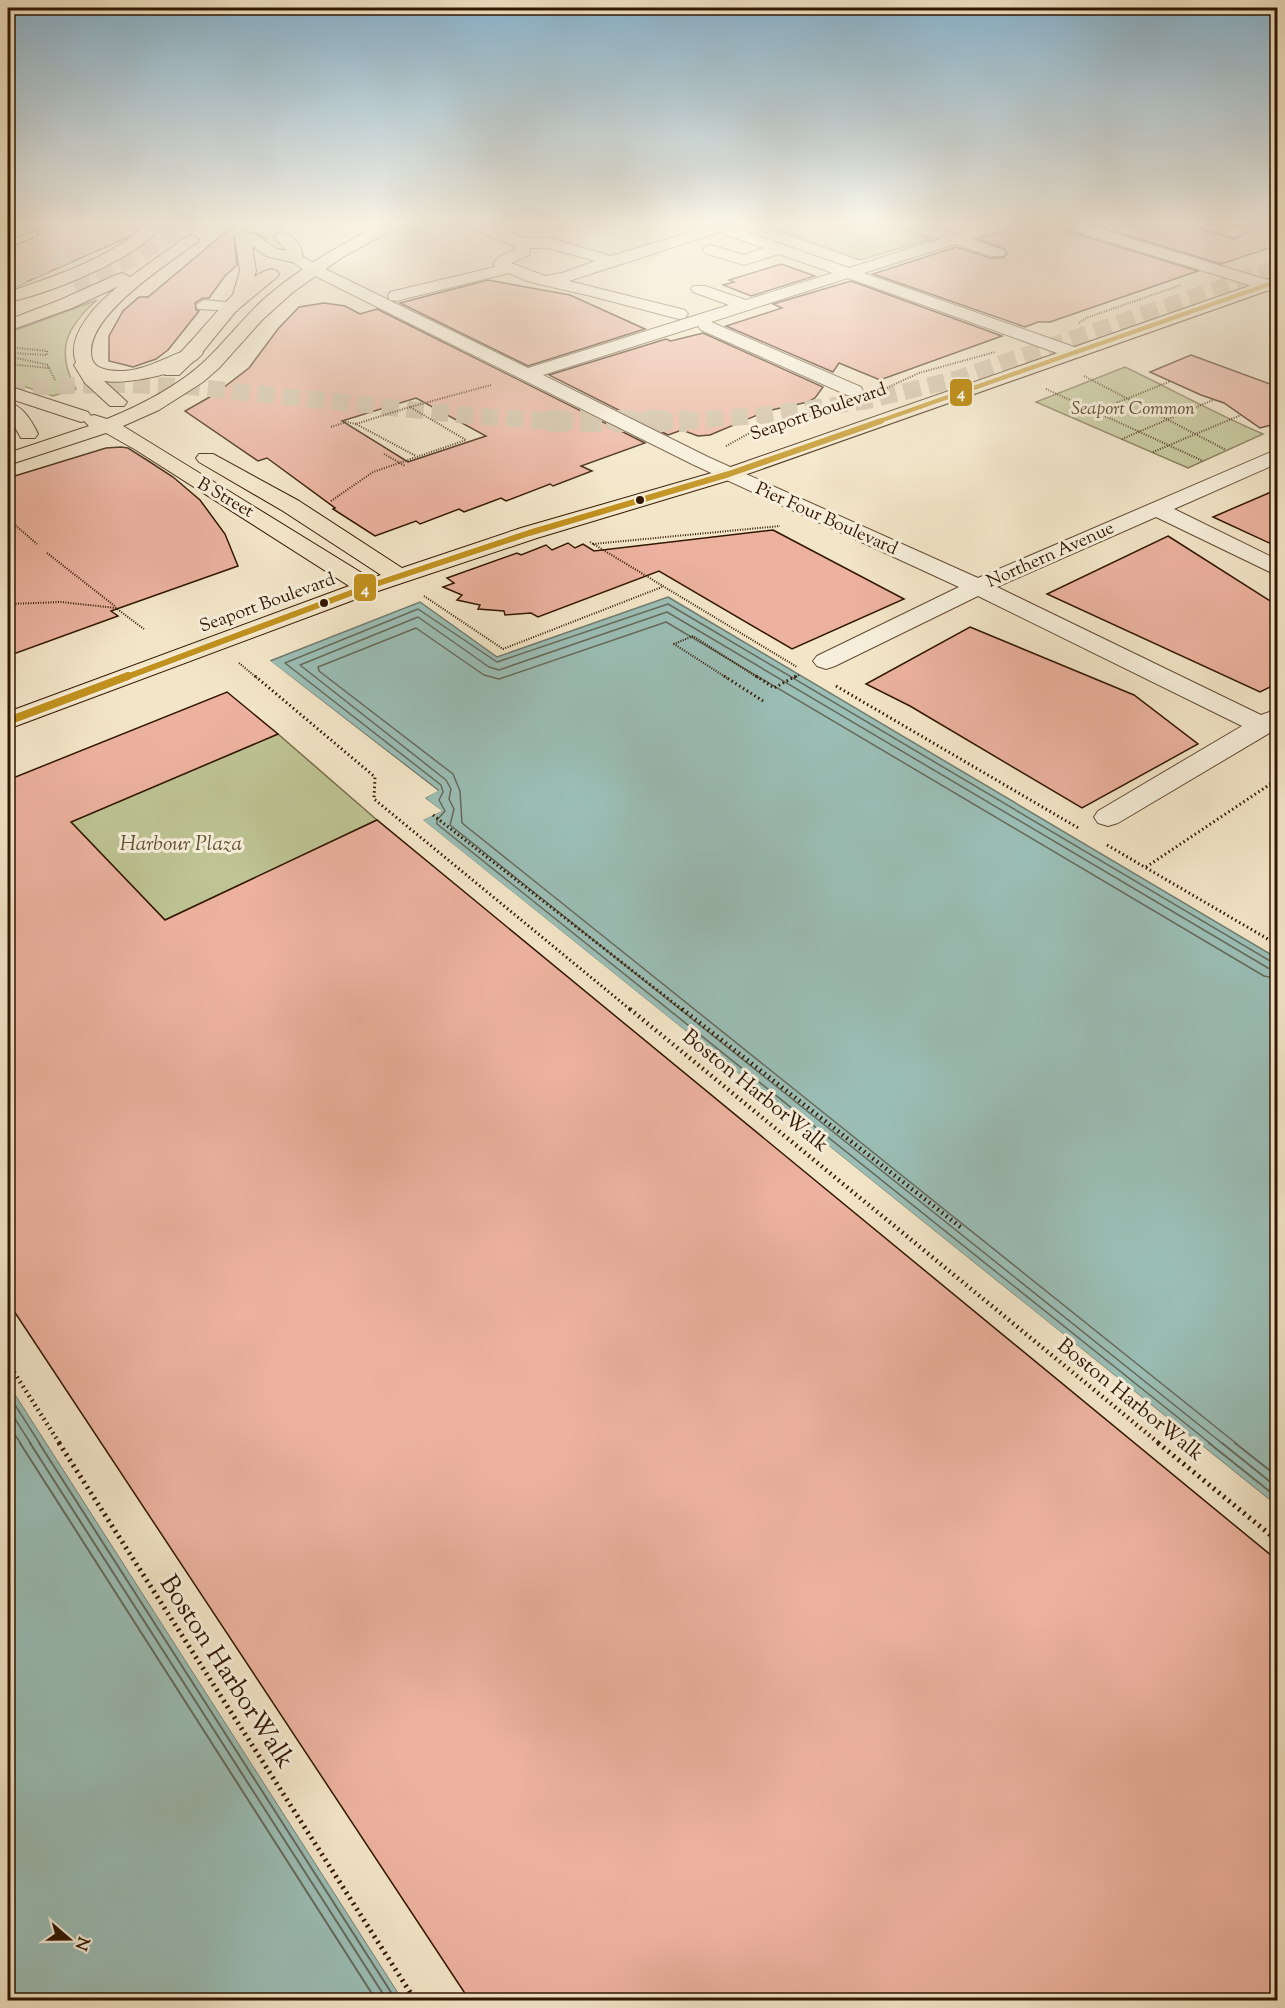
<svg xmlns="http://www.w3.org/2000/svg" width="1285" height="2008" font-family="'Sorts Mill Goudy',serif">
<rect width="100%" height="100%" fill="#f3e6c8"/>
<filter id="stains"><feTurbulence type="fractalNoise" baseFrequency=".00333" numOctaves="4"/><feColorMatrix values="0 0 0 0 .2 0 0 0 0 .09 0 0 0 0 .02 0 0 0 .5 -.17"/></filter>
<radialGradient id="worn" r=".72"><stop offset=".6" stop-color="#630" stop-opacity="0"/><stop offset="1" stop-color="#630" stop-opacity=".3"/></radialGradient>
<g fill="#bec494" stroke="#786d4a" stroke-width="1.5">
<path d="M791 225H888L931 239 860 260 775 230Z"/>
<path d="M97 300C66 327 55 351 76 389L53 396 8 381V333Z"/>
<path d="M1125 367C1171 389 1216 414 1263 434L1188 468 1036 402Z"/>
<path d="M278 734 377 820 165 920 71 822Z"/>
</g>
<g fill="#9bbfb7" stroke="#717b6e" stroke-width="1.5">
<path d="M668 597 1277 958V1506L422 820 441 811 425 798 438 790 270 661 420 602 497 657Z"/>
<path d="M8 1383 403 2000H8Z"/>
</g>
<g fill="#f3e6c8">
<path d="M268 659 438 791 425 798 442 811 423 820 1277 1506 1278 1509 420 822V818L436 810 422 798 433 790 268 663Z"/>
<path d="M8 1380 10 1381 406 2000H403L8 1383Z"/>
</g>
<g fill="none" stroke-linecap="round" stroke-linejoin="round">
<g stroke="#666a5c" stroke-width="1.5">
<path d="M8 1394 40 1444"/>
<path d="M8 1408 31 1444"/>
<path d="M8 1424 21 1444"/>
<path d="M1211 1444 437 824V820L445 811 439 800 443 792 441 785 285 663 418 609 497 662 668 604 1272 962 1278 963"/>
<path d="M1223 1444 450 825 454 809 449 799 451 789 446 780 300 665 418 617 489 667 499 670 667 612 1268 968 1278 970"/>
<path d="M1237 1444 462 823 460 791 453 774 319 671 318 667 416 628 484 675 499 679 666 622 1264 976 1278 979"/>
</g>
<g stroke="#666a5c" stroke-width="2">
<path d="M20 1443 376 2000"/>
<path d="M30 1443 387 2000"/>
<path d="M39 1443 396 2000"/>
<path d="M1209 1443 1278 1498"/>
<path d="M1222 1443 1278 1488"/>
<path d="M1235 1443 1278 1477"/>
</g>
</g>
<g fill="#ecb29f" stroke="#311601" stroke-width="1.5" fill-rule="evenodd">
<path d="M45 225H143L126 238 8 290V248L37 236V231Z"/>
<path d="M234 225H281L266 239 256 233 244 230 234 235 237 265 225 276 209 298H203L195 303 196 310 199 311 168 350 156 359 133 367 109 361V336L123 311 139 297H148Z"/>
<path d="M1010 225H1060L1064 230 1198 271 1050 322H1038L1025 327 873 274 956 247 990 258H1003L1007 254 1005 249 978 239 1007 230Z"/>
<path d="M1093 225H1199L1203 230 1235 239 1246 232 1243 227 1234 225H1278V245L1221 264Z"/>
<path d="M781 264 815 276 751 296 723 285 734 282 729 280Z"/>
<path d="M488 280 570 295 645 329 528 366 400 303Z"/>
<path d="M851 281 1002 336 880 380 839 363 833 372 726 326 782 308 773 304Z"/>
<path d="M324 303 345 306 360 314 377 309 645 443 581 466 592 471 553 486 550 484 506 501 501 498 464 512 459 509 420 524 416 521 375 536 333 509 335 508 267 458 258 461 185 411 215 394 249 368 278 329 299 307ZM416 398 486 436 408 462 342 421Z"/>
<path d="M703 333 823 387 815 398 808 402 767 411 710 435 698 436 682 430 668 435 549 375 666 339 671 341Z"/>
<path d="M1191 355 1278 387V423L1260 428 1224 403 1201 395 1150 372Z"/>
<path d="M121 447 128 448 150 462 173 477 200 500 225 534 238 566 111 611 118 616 8 656V478L106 448Z"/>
<path d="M1278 489V547L1213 517Z"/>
<path d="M773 530 904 599 792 649 659 571 538 617 531 613 505 615 504 611 478 609 480 605 457 600 462 595 443 587 454 583 447 578 517 553 521 555 546 545 552 550 568 543 575 548 583 544 594 551Z"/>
<path d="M1168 536 1278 606V683L1260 692 1047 594Z"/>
<path d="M970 627 1134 695 1198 744 1082 808 910 706 866 684Z"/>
<path d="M227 692 278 734 71 822 165 920 377 820 1278 1561V2001H470L8 1302V780Z"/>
</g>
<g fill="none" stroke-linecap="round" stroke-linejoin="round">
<path stroke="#ccbca0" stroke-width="17" stroke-dasharray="17 8" stroke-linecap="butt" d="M8 388 110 384 195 387 473 416 554 421H681L766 415 865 401 957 379 1278 268"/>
<path stroke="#ccbca0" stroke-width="22" stroke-dasharray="22 11" stroke-linecap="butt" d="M547 421H687"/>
<g stroke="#ccbca0" stroke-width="17" stroke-dasharray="17 8" stroke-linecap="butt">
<path d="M234 225 251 238"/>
<path d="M268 225 282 237"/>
<path d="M8 281 132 225"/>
<path d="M74 286 135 257 186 225"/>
</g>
<defs>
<g id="minor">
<path d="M467 225H488L524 238H549L611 256 707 227 706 225H727L849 268 940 239 906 228 904 225H926L955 234 986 225H1008L1006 228 971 239 1003 250 1005 253 1003 256H991L955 244 864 273 1080 349 1083 353 1080 357H1068L848 278 711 322 861 387 863 391 861 395H847L701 330 698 326 543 375 708 457 978 578 1278 449V463L1174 509 1278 560V576L1156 517 997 587 1261 715 1278 709V728L1118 823 1108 826 1098 823 1094 817 1098 811 1242 726 978 596 835 666 826 669 817 666 813 661 817 656 959 587 694 465 307 272 287 258 295 253 319 266 528 368 729 305 693 292 691 289 693 286H705L746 300 833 273 779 254 744 265 705 253 703 250 705 247 711 245 744 255 764 248 716 231 714 234 569 281 685 310 688 314 685 318 679 319 591 296 530 282 509 273 396 301 390 300 388 296 390 292 495 267 493 264 500 256 515 250V246L469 228ZM530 248H548L595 261 562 273 545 276 511 263 529 255Z"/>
<path d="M1062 225H1086L1278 283V294L1065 228Z"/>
<path d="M1201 225H1226L1241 229 1244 232 1236 237 1204 228Z"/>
<path d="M204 300 237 303 239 307 237 311 198 309 196 305Z"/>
</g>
<g id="major">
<path d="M8 225H29L26 228 8 232Z"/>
<path d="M146 225 162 226C137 259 48 294 8 302V292C56 276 108 259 146 225Z"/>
<path d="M381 225H401L343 257 293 292 262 320 219 368 203 382 159 410 123 426 370 578 381 575 283 511 199 462 196 458 199 454H213L299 501 402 568 521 528 722 470 1278 276V287L736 478 537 538 375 592 8 729V712L349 586 136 450 106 433 8 465V453L89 426 84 421 87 417 94 415 107 419C141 405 177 387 205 361 226 341 243 318 265 298 300 268 340 244 381 225Z"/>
<path d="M271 269 277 271 279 274 277 277 236 311 200 355 179 375H165L163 371 165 367C195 344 236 278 271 269Z"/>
</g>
<g id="highway">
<path d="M22 225H43L40 228 8 240V231Z"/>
<path d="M243 232 256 235 277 249 287 251 274 237 282 232C295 236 302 246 303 258L295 263 266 256 252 246 256 271 248 298 240 303 232 298 240 271 235 237Z"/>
<path d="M191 235 196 237 199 240 196 243C168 264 81 318 92 359 96 371 113 371 124 371 150 369 170 354 194 348L200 349 203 353C189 373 127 385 104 381L127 402 124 406H110L85 383 74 365 76 362C65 335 99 301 119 286L72 308 8 331V320L60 300 116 275 122 273 130 277 186 237Z"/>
<path d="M8 386 88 412 91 416 88 420 81 422 8 398Z"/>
<path d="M8 402C23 406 32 421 38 434L35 438H21L13 424 8 418Z"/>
</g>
</defs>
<use href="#minor" stroke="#624a33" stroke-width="2"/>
<use href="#major" stroke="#311601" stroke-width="2"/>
<use href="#highway" stroke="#311601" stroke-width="2"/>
<g stroke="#311601" stroke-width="2" stroke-dasharray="1 1.5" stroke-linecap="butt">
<path d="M800 230 819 225"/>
<path d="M1079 323 1086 318 1181 285"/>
<path d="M8 355 12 353 47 355V351L17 348"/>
<path d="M8 356 48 365 49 368 8 364"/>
<path d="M49 368 55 380"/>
<path d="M1084 376 1226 450"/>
<path d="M1046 389 1203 461"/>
<path d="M878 392 919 373 995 352"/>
<path d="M410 407 356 424 416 456"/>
<path d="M1094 412 1171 381"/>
<path d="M331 427 346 422 356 424"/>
<path d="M1122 439 1213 400"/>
<path d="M726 446 757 429 828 407"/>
<path d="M1153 452 1241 415"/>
<path d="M331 501 373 472 466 440 410 407 491 385"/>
<path d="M8 519 37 544"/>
<path d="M590 542 797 667"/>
<path d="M593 544 780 526"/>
<path d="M47 553 116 607"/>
<path d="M424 596 503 649 662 587"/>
<path d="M8 604 61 602 116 608 144 629"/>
<path d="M239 663 257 678"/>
<path d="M727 678 674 644 693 636 758 678"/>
<path d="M794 678 799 675"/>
</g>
<g stroke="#311601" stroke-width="3" stroke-dasharray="1.5 3" stroke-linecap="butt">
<path d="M255 676 375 777 374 799 632 1011"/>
<path d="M724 676 763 701"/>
<path d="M756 676 774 688 796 676"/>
<path d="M836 686 1080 829"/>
<path d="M433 815 684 1011"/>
<path d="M1107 845 1278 945"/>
<path d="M1146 867 1278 779"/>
</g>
<g stroke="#311601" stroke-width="4.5" stroke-dasharray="1.5 4" stroke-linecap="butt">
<path d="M630 1009 1160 1444"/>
<path d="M682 1009 963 1229"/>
<path d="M8 1363 60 1444"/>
</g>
<g stroke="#311601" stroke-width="5" stroke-dasharray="2 4.5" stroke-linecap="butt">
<path d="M59 1443 415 2000"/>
<path d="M1158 1443 1278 1541"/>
</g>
<use href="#minor" fill="#f7efdb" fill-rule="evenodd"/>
<use href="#major" fill="#f3e6c8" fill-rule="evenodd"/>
<use href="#highway" fill="#f3e6c8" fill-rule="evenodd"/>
<path stroke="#311601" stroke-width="2" stroke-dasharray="1 1.5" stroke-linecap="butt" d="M384 454 405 466"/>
<defs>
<path id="bus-1-far2" d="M877 422 1278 281"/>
<path id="bus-1-far1" d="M124 678 367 587 529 533 729 474 881 421"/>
<path id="bus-1" d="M8 721 128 676"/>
</defs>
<use href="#bus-1-far2" stroke="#f7efdb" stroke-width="7"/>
<use href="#bus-1-far1" stroke="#f7efdb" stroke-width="9"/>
<use href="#bus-1" stroke="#f7efdb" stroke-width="12"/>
<use href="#bus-1-far2" stroke="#c1921f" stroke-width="4.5"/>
<use href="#bus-1-far1" stroke="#c1921f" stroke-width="6"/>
<use href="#bus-1" stroke="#c1921f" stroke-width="8"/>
</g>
<linearGradient id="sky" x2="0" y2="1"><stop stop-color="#89b8d4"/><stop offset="0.44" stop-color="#faf4e6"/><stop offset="1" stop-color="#faf4e6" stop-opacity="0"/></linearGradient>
<rect width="1285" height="506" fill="url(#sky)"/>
<g fill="#311601" stroke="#f7efdb" stroke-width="2">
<circle cx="640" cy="500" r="5"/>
<circle cx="324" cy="603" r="5"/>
</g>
<g text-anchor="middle" stroke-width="6" stroke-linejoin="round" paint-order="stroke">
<g font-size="18" font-style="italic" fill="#625334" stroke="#f7efdb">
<text x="1133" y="414">Seaport Common</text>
</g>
<g font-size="18" fill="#311601" stroke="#f7efdb">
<text transform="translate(818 411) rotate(-19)" y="6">Seaport Boulevard</text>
<text transform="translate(226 497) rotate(30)" y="6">B Street</text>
<text transform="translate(827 518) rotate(24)" y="6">Pier Four Boulevard</text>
<text transform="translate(1050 554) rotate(-24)" y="6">Northern Avenue</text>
<text transform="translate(267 602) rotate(-20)" y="6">Seaport Boulevard</text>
</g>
<g font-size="21" font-style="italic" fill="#625334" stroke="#f7efdb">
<text x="181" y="850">Harbour Plaza</text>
</g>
<g font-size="21" fill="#311601" stroke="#f7efdb">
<text transform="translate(756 1090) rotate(39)" y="7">Boston HarborWalk</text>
<text transform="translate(1131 1399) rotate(39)" y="7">Boston HarborWalk</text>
</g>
<g font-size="26" fill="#311601" stroke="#f7efdb">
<text transform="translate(228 1671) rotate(57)" y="9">Boston HarborWalk</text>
</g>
</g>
<g stroke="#f7efdb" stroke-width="2">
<rect x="949" y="378" width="24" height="29" rx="6" fill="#c1921f"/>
<rect x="353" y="573" width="24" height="29" rx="6" fill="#c1921f"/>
</g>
<g font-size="16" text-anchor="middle" font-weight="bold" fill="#fff">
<text x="961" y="398">4</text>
<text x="365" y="594">4</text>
</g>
<rect width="1285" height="2008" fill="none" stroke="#f3e6c8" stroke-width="30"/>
<rect x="9" y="9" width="1267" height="1990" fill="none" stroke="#311601" stroke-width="3"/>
<rect x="15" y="15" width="1255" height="1978" fill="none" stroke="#311601" stroke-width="1.5"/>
<g transform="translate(69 1939) rotate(110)" stroke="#f7efdb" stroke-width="4.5" paint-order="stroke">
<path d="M0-4.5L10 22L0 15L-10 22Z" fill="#311601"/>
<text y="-9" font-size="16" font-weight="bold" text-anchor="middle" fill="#311601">N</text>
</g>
<rect width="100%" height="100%" filter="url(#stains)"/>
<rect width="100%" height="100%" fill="url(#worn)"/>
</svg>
